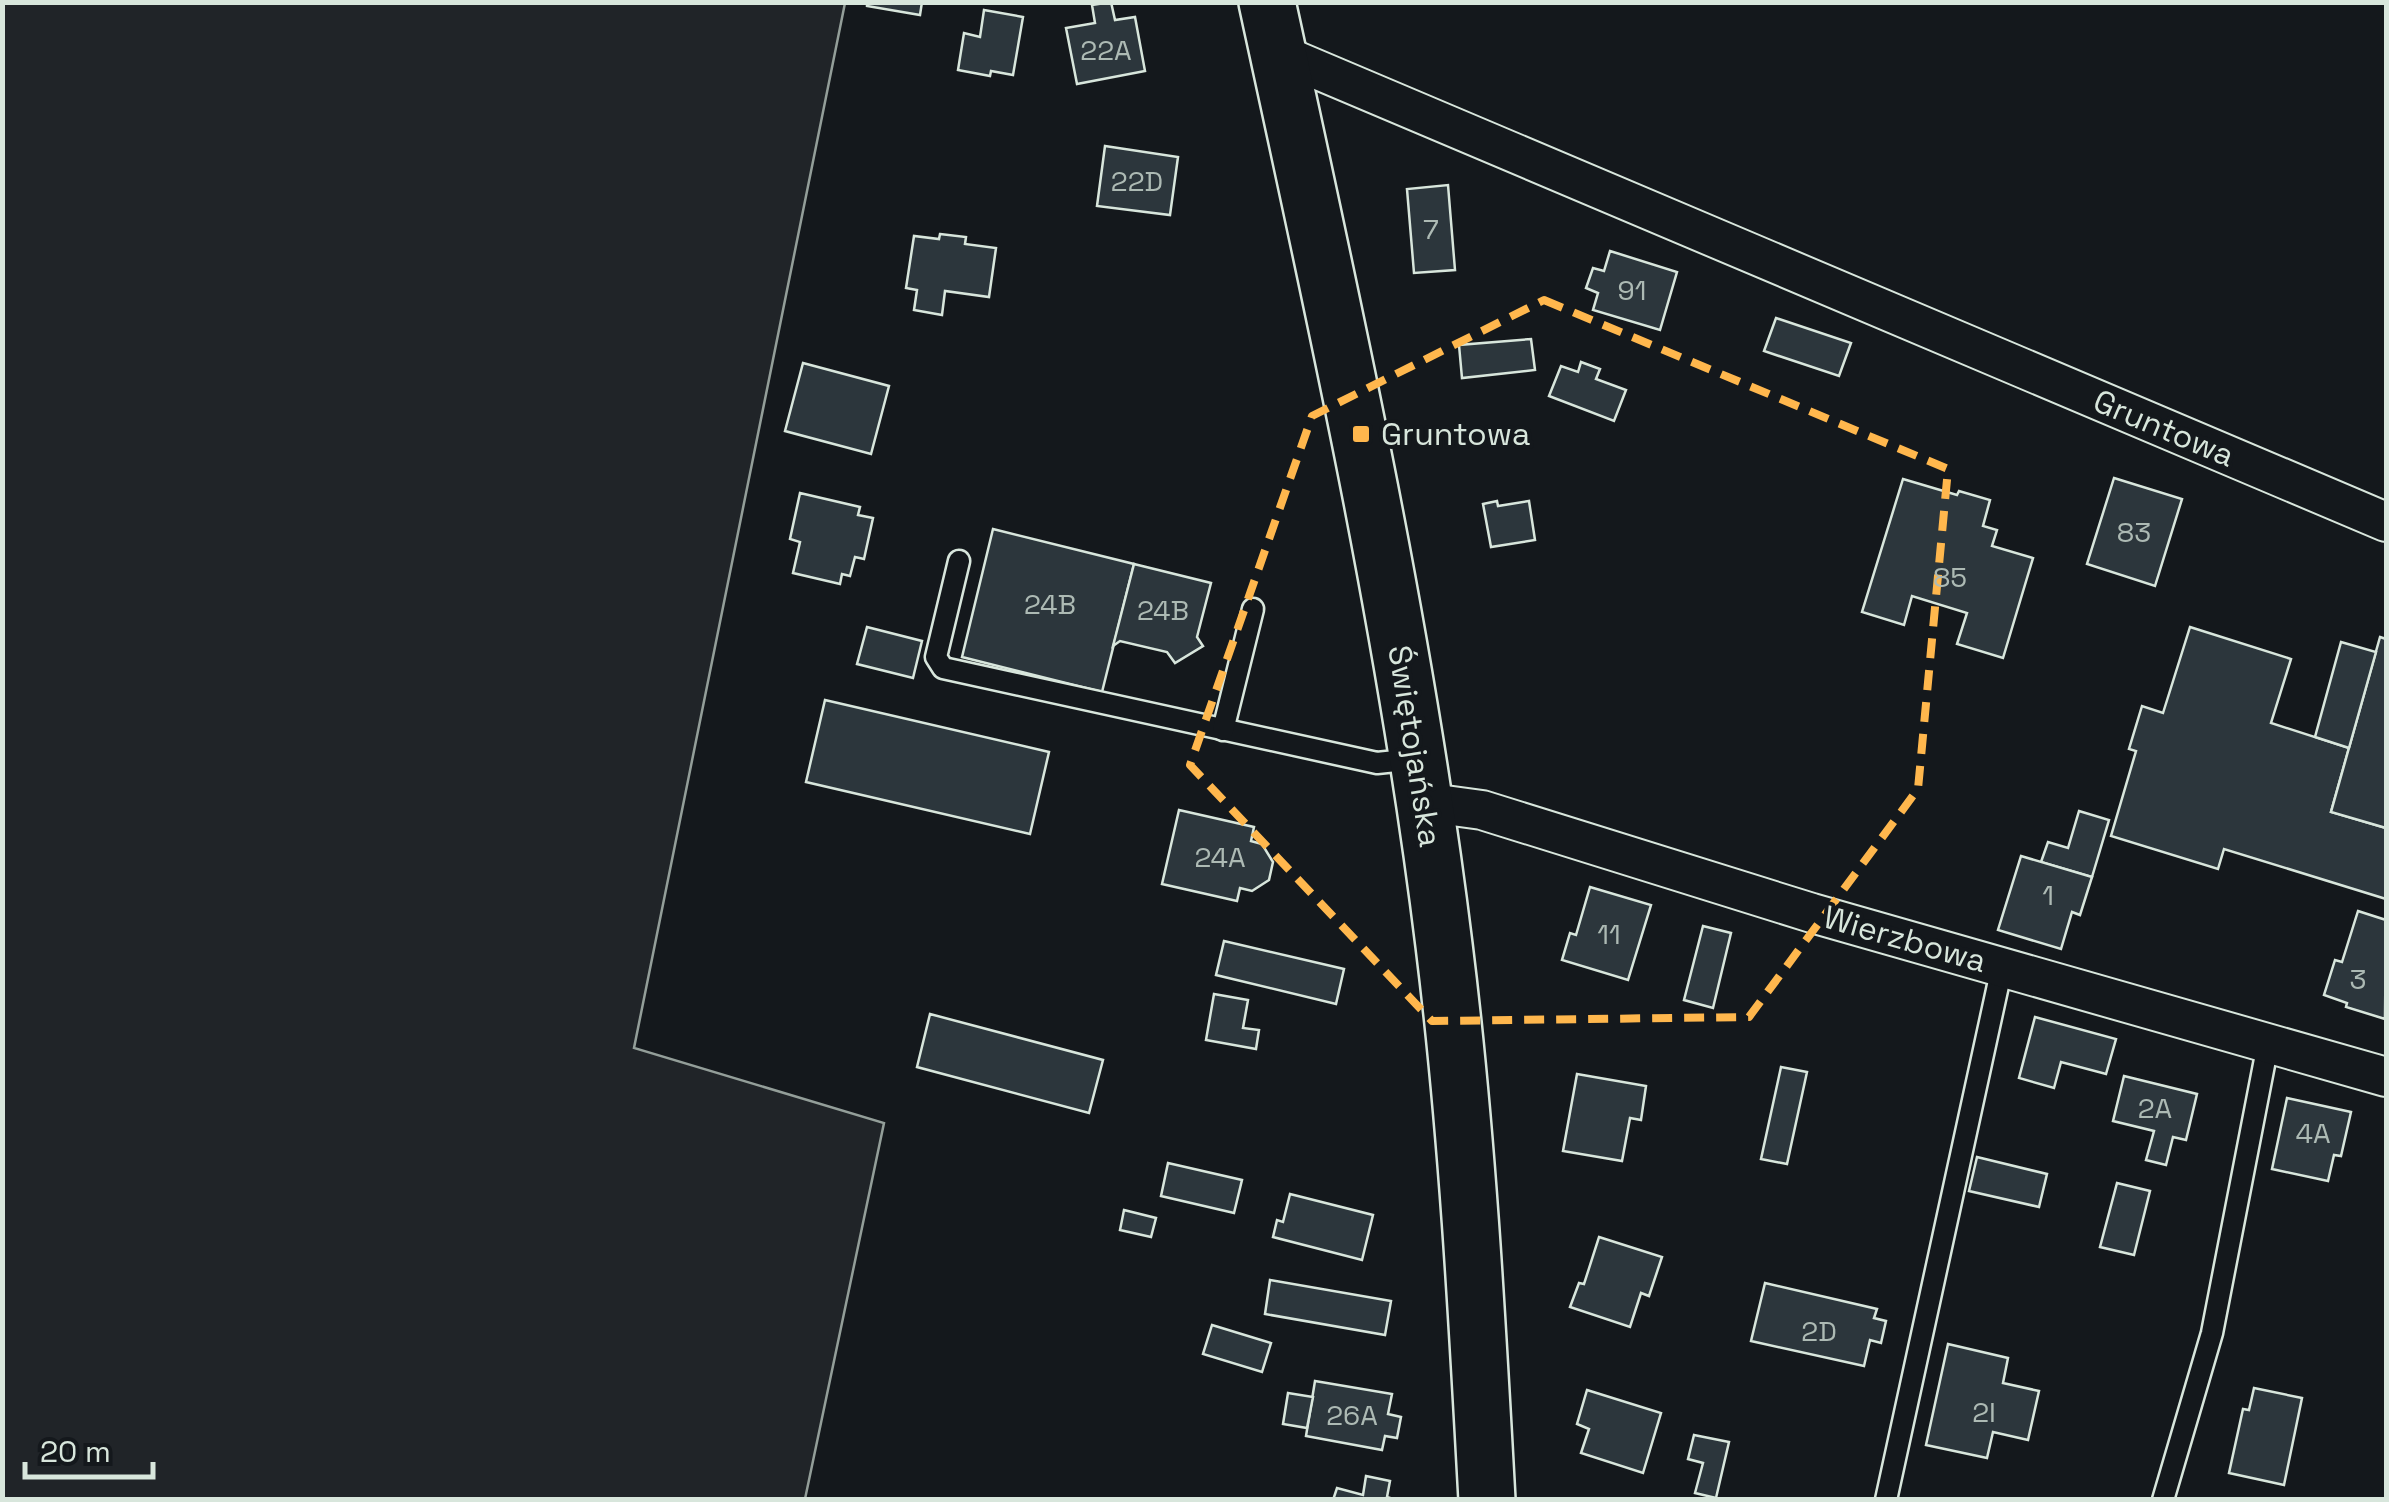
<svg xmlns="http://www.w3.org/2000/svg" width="2389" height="1502" font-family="'Space Grotesk',sans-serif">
<rect width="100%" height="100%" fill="#14181c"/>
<path fill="#202428" stroke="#939e99" stroke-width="2.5" d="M3 2 845 3 634 1048 884 1123 805 1499H3Z"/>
<g fill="#2c363c" stroke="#d8e6dc" stroke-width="2.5">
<path d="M867 2H922L920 15 867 6Z"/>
<path d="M1111 2 1115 20 1135 17 1145 71 1077 84 1066 28 1095 23 1092 5Z"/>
<path d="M984 10 1023 17 1013 75 991 71 990 76 958 70 964 33 980 37Z"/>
<path d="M1105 146 1178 157 1170 215 1097 206Z"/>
<path d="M1448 185 1455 270 1414 273 1407 189Z"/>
<path d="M940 234 966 237 965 244 996 248 989 297 945 291 942 315 914 310 917 290 906 288 914 236 939 239Z"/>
<path d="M1610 251 1677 272 1660 330 1593 310 1598 293 1586 288 1593 268 1604 271Z"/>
<path d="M1776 318 1851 343 1839 376 1764 351Z"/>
<path d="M1531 339 1535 370 1462 378 1459 345Z"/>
<path d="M1581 362 1600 369 1596 379 1626 390 1614 421 1549 396 1561 366 1578 372Z"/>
<path d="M803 363 889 386 871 454 785 431Z"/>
<path d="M2114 478 2182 499 2155 586 2087 564Z"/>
<path d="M1903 479 1957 495 1959 491 1990 500 1983 526 1997 530 1992 546 2033 558 2003 658 1957 644 1967 613 1912 596 1904 625 1862 612Z"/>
<path d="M800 493 860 507 858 515 873 518 864 559 855 557 850 576 842 574 840 584 793 573 800 542 790 539Z"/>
<path d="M1497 501 1498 506 1529 501 1535 540 1491 547 1483 504Z"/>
<path d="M993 529 1134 564 1102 692 962 657Z"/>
<path d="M1134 564 1211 583 1197 637 1203 646 1175 663 1167 652 1120 641 1113 646Z"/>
<path d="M867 627 922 641 913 678 857 664Z"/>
<path d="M2190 627 2291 659 2271 723 2349 748 2331 812 2386 828V899L2224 849 2218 869 2111 836 2136 751 2129 749 2142 706 2163 713Z"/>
<path d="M2380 637 2386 639V828L2331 812Z"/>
<path d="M2341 642 2376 652 2349 748 2315 737Z"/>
<path d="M825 700 1049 752 1030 834 806 782Z"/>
<path d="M1179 810 1254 827 1251 841 1262 844 1273 862 1269 880 1252 891 1240 888 1237 901 1162 884Z"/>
<path d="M2079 811 2109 820 2092 877 2041 862 2048 842 2068 848Z"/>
<path d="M2021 856 2092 877 2080 915 2072 912 2061 949 1998 930Z"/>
<path d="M1590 887 1651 905 1628 980 1562 960 1570 933 1576 935Z"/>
<path d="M2358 911 2386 920 2385 1019 2346 1007 2347 1003 2324 995 2335 960 2342 962Z"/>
<path d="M1703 926 1731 933 1713 1008 1684 1000Z"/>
<path d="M1224 941 1344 969 1336 1004 1216 975Z"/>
<path d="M1214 994 1248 1000 1243 1028 1259 1030 1256 1049 1206 1040Z"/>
<path d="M930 1014 1103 1060 1089 1113 917 1067Z"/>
<path d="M2035 1017 2116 1039 2106 1074 2061 1062 2054 1088 2019 1078Z"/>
<path d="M1781 1067 1807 1072 1787 1164 1761 1159Z"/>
<path d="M1577 1074 1646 1086 1641 1120 1630 1118 1622 1161 1563 1151Z"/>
<path d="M2124 1076 2197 1094 2186 1140 2173 1137 2166 1165 2146 1160 2154 1131 2113 1121Z"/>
<path d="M2287 1098 2351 1112 2341 1156 2334 1155 2328 1181 2272 1169Z"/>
<path d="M1977 1157 2047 1174 2039 1207 1969 1191Z"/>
<path d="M1168 1163 1242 1180 1234 1213 1161 1196Z"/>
<path d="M2117 1183 2150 1191 2134 1255 2100 1247Z"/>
<path d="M1290 1194 1373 1215 1362 1260 1273 1237 1277 1220 1283 1222Z"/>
<path d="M1124 1210 1156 1218 1151 1237 1120 1230Z"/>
<path d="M1599 1237 1662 1257 1649 1296 1641 1293 1630 1327 1570 1307 1579 1283 1584 1284Z"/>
<path d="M1270 1280 1391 1301 1385 1335 1265 1314Z"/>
<path d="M1765 1283 1877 1309 1874 1318 1886 1321 1881 1343 1870 1340 1864 1366 1751 1341Z"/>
<path d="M1212 1325 1271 1343 1262 1372 1203 1354Z"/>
<path d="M1948 1344 2008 1358 2003 1383 2039 1391 2028 1440 1993 1432 1987 1458 1926 1445Z"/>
<path d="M1315 1381 1392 1394 1388 1414 1401 1417 1397 1438 1385 1436 1382 1450 1306 1436Z"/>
<path d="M2254 1388 2302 1398 2284 1485 2229 1473 2243 1409 2249 1410Z"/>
<path d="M1587 1390 1661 1413 1643 1473 1581 1453 1589 1429 1577 1424Z"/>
<path d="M1288 1393 1313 1397 1307 1428 1283 1424Z"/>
<path d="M1694 1435 1729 1442 1716 1498 1695 1493 1703 1463 1688 1459Z"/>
<path d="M1366 1476 1390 1481 1387 1497 1396 1500H1333L1337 1488 1363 1495Z"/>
</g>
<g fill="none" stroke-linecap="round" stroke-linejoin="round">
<defs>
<g id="lane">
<path d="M959 561 936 657 943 668 1377 763 1415 759"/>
<path d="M1223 730 1253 609"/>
<path d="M1886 1500 2002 967"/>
<path d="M2163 1500 2212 1333 2268 1044"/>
</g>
<g id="street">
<path d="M1278 53 2386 522"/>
<path d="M1423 802 1482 810 1812 913 2386 1077"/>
</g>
<path id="secondary" d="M1267 2C1335 315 1405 627 1444 945 1467 1129 1477 1315 1487 1500"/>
</defs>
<use href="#lane" stroke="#d8e6dc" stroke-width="25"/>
<use href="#street" stroke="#d8e6dc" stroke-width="42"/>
<use href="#secondary" stroke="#d8e6dc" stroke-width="60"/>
<use href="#lane" stroke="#14181c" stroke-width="20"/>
<use href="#street" stroke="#14181c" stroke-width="38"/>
<use href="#secondary" stroke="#14181c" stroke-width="55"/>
</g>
<path fill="none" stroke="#ffb74d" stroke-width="8" stroke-dasharray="20 12" stroke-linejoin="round" d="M1544 300 1948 469 1918 789 1749 1017 1432 1021 1190 765 1312 416Z"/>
<rect fill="#ffb74d" stroke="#14181c" stroke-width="4" x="1351" y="424" width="20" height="20" rx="5"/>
<g text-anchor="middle" stroke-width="8" stroke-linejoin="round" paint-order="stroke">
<g font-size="28" fill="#adbab4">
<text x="1106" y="60">22A</text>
<text x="1137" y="191">22D</text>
<text x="1431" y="239">7</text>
<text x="1632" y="300">91</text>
<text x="2134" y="542">83</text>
<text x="1950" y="587">85</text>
<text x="1050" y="614">24B</text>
<text x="1163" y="620">24B</text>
<text x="1220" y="867">24A</text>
<text x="2048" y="905">1</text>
<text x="1609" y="944">11</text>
<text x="2358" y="989">3</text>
<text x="2155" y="1118">2A</text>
<text x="2313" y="1143">4A</text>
<text x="1819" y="1341">2D</text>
<text x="1984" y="1422">2I</text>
<text x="1352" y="1425">26A</text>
</g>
<g font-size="32" fill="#d8e6dc" stroke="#14181c">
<text transform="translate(2164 428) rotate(23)" y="11">Gruntowa</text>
<text transform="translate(1415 746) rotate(81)" y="11">Świętojańska</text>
<text transform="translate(1905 939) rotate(16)" y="11">Wierzbowa</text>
</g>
<g font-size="32" fill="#d8e6dc" stroke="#14181c" text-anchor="start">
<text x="1381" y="445">Gruntowa</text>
</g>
</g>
<rect width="2389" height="1502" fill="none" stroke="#d8e6dc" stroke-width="10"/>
<path d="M25 1462v15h128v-15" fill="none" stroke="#d8e6dc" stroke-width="5"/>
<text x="40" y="1462" font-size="30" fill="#d8e6dc" stroke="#14181c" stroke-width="8" paint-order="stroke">20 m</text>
</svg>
